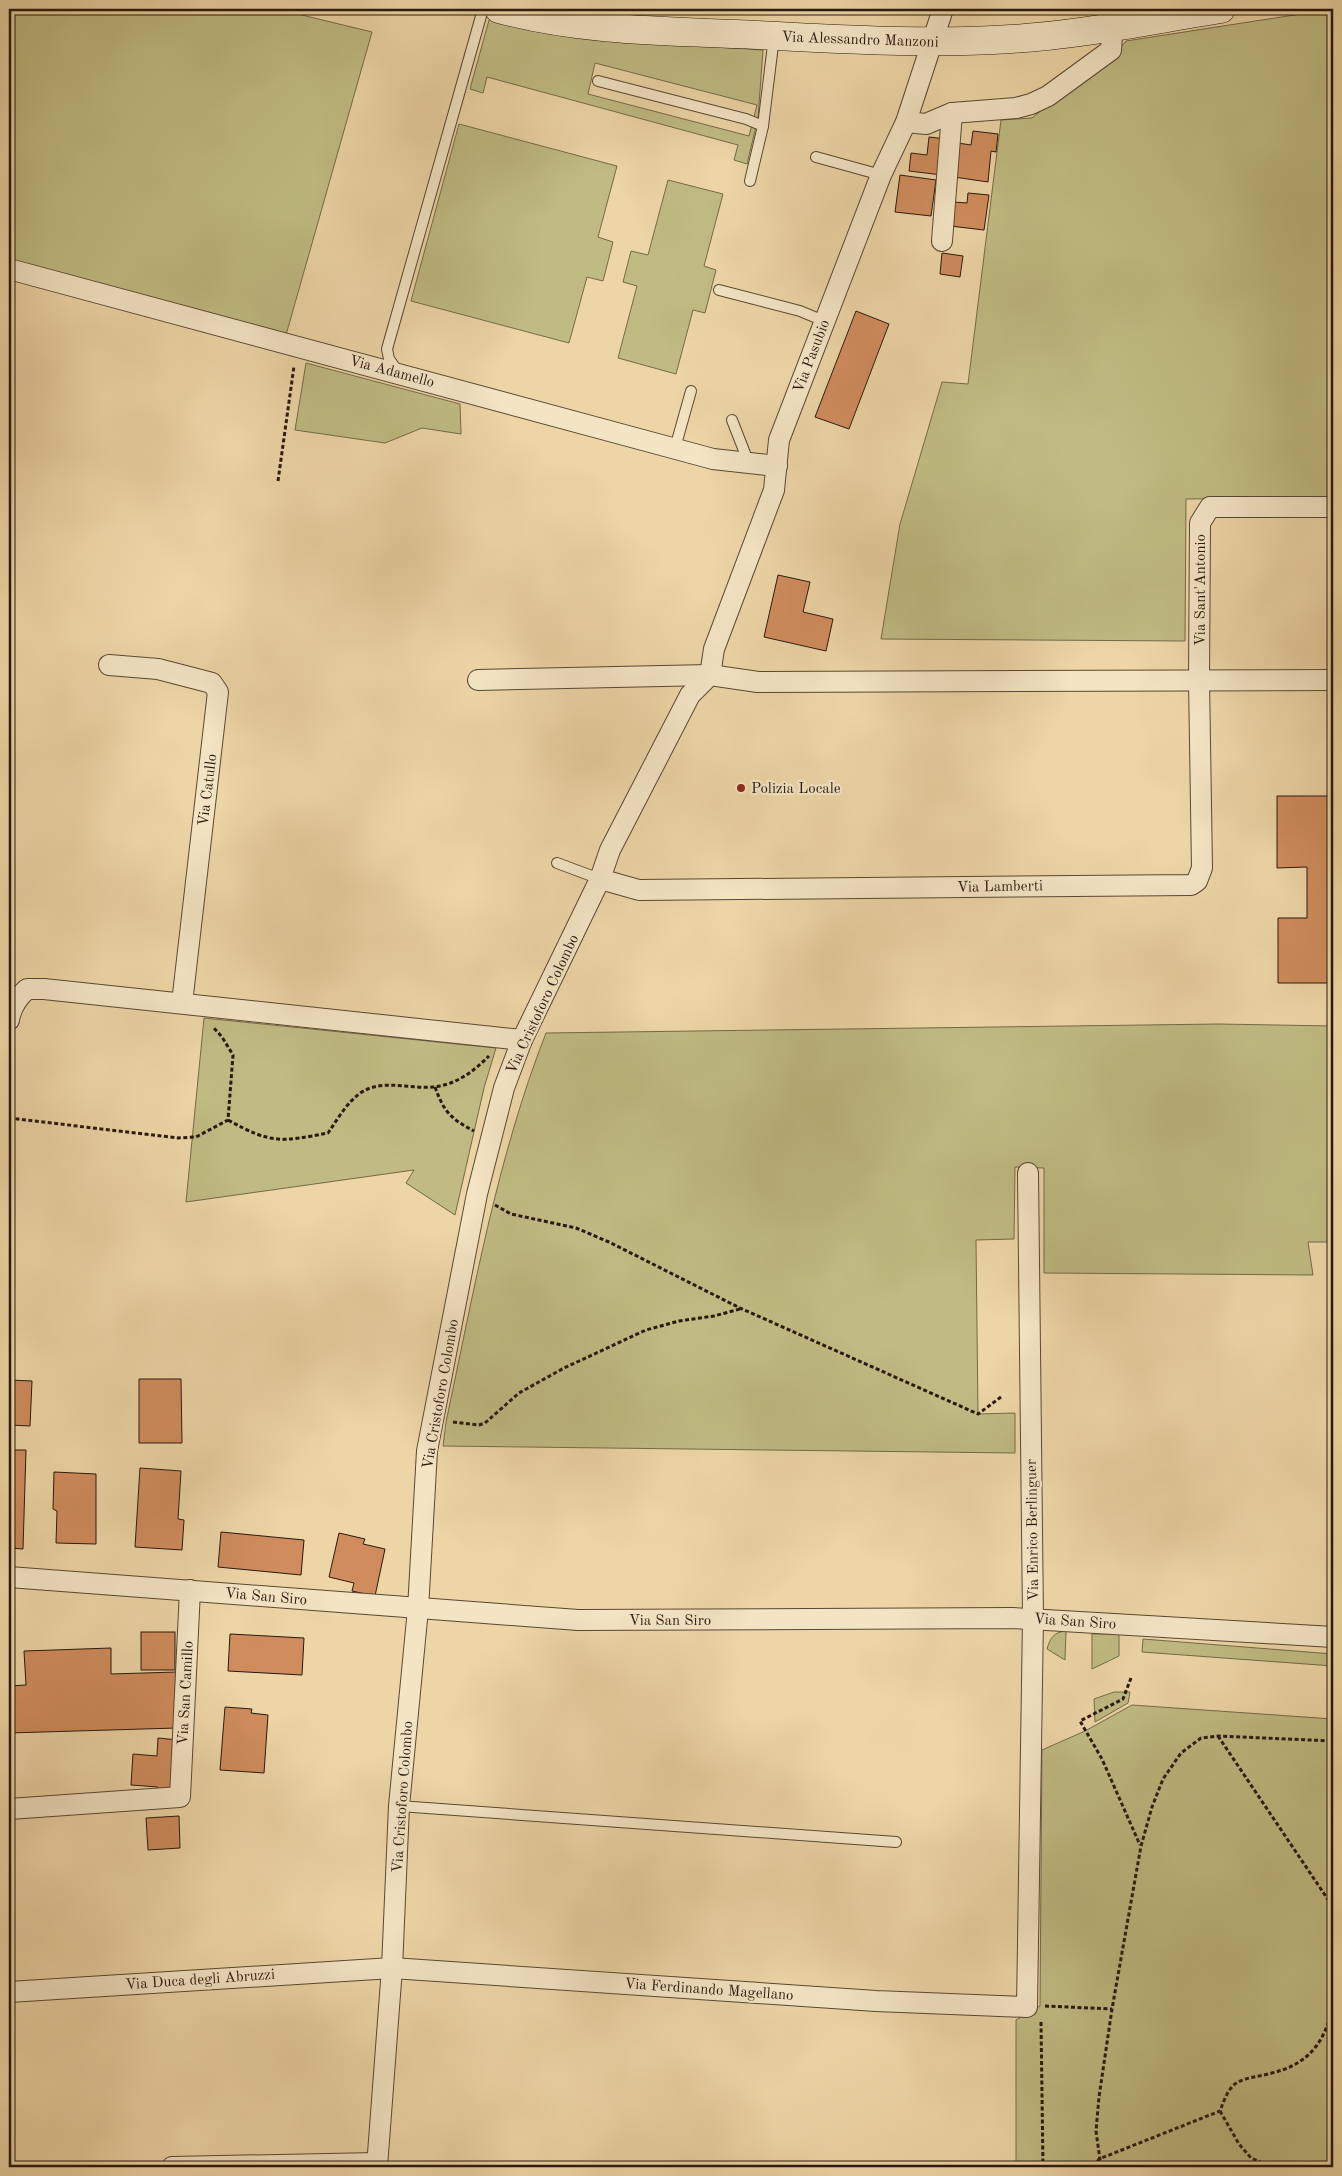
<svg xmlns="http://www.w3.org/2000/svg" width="1342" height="2176" font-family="'Old Standard TT',serif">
<rect width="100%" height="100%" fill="#edd5a5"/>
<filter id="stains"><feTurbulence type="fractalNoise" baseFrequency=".004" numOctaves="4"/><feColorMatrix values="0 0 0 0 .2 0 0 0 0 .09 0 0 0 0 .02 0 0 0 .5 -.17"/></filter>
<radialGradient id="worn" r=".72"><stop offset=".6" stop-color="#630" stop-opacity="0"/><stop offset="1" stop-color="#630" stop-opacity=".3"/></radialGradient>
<g fill="#bfbb82" stroke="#746a48" fill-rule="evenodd">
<path d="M9 9H277L372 32 284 342 9 269Z"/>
<path d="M1333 9V498L1186 499 1185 641 881 639 900 524 942 382 968 384 1001 120 1032 118 1121 47 1126 41Z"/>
<path d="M494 15 611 40 763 50 758 118 747 164 734 160 738 145 487 77 483 93 470 89 489 20ZM595 63 757 105 749 136 588 94Z"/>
<path d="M459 124 617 166 598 237 613 242 603 281 587 277 569 343 411 301Z"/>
<path d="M668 180 723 194 704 266 716 270 705 313 693 310 676 374 618 358 637 286 623 282 631 251 648 255Z"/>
<path d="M306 363 460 404 461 434 422 428 385 443 295 430Z"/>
<path d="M204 1018 496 1048 484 1088 455 1215 406 1183 414 1170 186 1202Z"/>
<path d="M1219 1024 1333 1026V1242H1308L1313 1275 1044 1273V1168L1015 1167 1014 1239 976 1240 978 1414 1015 1413V1453L443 1446 446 1422C474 1291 497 1158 546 1033Z"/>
<path d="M1066 1631 1065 1660 1047 1649C1050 1638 1054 1632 1066 1631Z"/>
<path d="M1092 1634H1119V1656L1092 1669Z"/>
<path d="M1143 1639 1333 1654V1666L1142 1652Z"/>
<path d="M1114 1692H1130L1128 1703 1095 1722 1094 1699Z"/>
<path d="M1132 1705 1333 1719V2167H1016V2020L1040 2006 1042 1750 1085 1731Z"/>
</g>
<g fill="#d08c5d" stroke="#29180f">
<path d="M973 131 998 134 996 152 991 151 988 182 954 177 958 143 971 145Z"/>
<path d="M929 137 946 139 942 175 909 171 911 153 927 155Z"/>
<path d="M900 175 936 180 931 216 895 212Z"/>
<path d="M968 193 989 195 984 230 950 226 954 202 967 203Z"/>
<path d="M942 253 963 256 960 277 940 274Z"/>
<path d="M856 311 889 324 849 429 815 417Z"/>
<path d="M778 575 810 582 803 612 833 619 826 651 764 637Z"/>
<path d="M1277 796H1333V983H1278V918H1307V867L1277 868Z"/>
<path d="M139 1379H181L182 1443H139Z"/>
<path d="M9 1380 32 1381 30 1426 9 1425Z"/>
<path d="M9 1450H26L23 1549 9 1548Z"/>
<path d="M140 1468 181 1471 178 1519 184 1520 182 1550 135 1547Z"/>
<path d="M54 1472 96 1474V1544L56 1543 57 1511 53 1509Z"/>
<path d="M221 1532 304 1540 301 1575 218 1567Z"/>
<path d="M339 1533 365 1539 363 1544 385 1549 375 1596 352 1591 354 1583 329 1577Z"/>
<rect x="141" y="1632" width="34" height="38"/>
<path d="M230 1634 304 1638 302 1675 228 1671Z"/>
<path d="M111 1648V1674L176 1672 177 1728 9 1733V1686L26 1685 24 1651Z"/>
<path d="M225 1707 252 1709 251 1713 268 1715 264 1773 220 1770Z"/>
<path d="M158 1738 178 1740 174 1796 157 1794 158 1787 131 1785 133 1754 157 1756Z"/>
<path d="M179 1816 180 1848 148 1850 146 1818Z"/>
</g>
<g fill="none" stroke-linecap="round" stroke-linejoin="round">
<defs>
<g id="lane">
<path d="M598 81 746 119 763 126"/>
<path d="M816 157 881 175"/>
<path d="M750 181 763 126 774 37"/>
<path d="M719 290 800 311 824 321"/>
<path d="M399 373 389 359 387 349 483 9"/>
<path d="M732 420 748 461"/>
<path d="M675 448 691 391"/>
<path d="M557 863 600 879"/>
<path d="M399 1806 896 1842"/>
</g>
<g id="street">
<path d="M906 122 926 124 952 113 1016 108 1031 104 1048 96 1111 50 1114 9"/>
<path d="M942 241 952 113"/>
<path d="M9 269 713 459 777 466"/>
<path d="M109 665 158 669 212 683 218 692 182 1003"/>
<path d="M710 675 714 649 774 490 779 440 881 175 906 122 943 9"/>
<path d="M478 680 710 675 758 682 1333 680"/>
<path d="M600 879 639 890 1191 885 1197 881 1202 868 1199 680 1200 523 1210 507H1333"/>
<path d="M9 1020C11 1007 17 998 27 989H44L522 1040"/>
<path d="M9 1577 578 1620 1012 1618 1333 1637"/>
<path d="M9 1809 180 1797 190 1590"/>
<path d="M9 1992 392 1968 876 2001 1027 2007 1033 1618 1028 1173"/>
<path d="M172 2167 377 2163"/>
<path d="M377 2167 392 1968 399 1806 418 1609 427 1451 477 1194 504 1088 522 1040 600 879 610 850 690 695 710 675"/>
</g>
<path id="secondary" d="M499 9C576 30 657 31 736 34 827 38 920 45 1011 39 1081 35 1151 20 1221 9"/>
</defs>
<use href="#lane" stroke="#5a4734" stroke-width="12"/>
<use href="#street" stroke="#5a4734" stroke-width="22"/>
<use href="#secondary" stroke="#29180f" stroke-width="29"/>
<g stroke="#29180f" stroke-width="3" stroke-dasharray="4 2.5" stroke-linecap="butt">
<path d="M278 481 294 366"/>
<path d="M435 1087C444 1112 451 1119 474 1131"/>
<path d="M9 1118 178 1138 196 1137 228 1120 233 1055 222 1037 213 1027"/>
<path d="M228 1120C271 1144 281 1142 328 1133 337 1120 346 1104 359 1094 380 1078 409 1089 433 1087 456 1085 474 1071 489 1056"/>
<path d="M495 1205 511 1214 576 1228 609 1242 740 1308 978 1414 1001 1397"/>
<path d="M453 1422 479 1425 485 1423 519 1393 564 1368 646 1330 679 1321 714 1316 740 1309"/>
<path d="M1131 1678 1123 1699 1080 1721 1102 1759 1140 1845"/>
<path d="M1218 1736 1333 1907"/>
<path d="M1045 2006 1112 2009"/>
<path d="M1041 2022 1043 2167"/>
<path d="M1220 2111 1239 2144 1251 2158 1271 2167"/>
<path d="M1094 2167 1099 2159 1220 2111C1224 2101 1228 2087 1238 2082 1248 2077 1262 2076 1272 2073 1309 2064 1325 2042 1333 2006"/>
<path d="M1101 2167 1096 2131 1099 2097 1112 2009 1141 1846 1152 1807 1163 1779 1181 1753 1201 1738 1218 1736 1333 1741"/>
</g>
<use href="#lane" stroke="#f3e4c4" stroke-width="10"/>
<use href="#street" stroke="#f3e4c4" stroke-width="20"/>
<use href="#secondary" stroke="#f3e4c4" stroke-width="28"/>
</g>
<circle fill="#8f2418" stroke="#f3e4c4" stroke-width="2" cx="741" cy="788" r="5"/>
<g text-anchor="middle" stroke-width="4.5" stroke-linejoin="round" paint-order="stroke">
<g font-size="15" fill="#29180f" stroke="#f3e4c4">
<text transform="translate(860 39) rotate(2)" y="5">Via Alessandro Manzoni</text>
<text transform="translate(811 356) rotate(-69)" y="5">Via Pasubio</text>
<text transform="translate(392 371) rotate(15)" y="5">Via Adamello</text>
<text transform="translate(1200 590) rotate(-90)" y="5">Via Sant'Antonio</text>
<text transform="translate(207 790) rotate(-83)" y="5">Via Catullo</text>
<text transform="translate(1000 886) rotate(-1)" y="5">Via Lamberti</text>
<text transform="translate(542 1004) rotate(-65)" y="5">Via Cristoforo Colombo</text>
<text transform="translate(440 1394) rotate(-80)" y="5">Via Cristoforo Colombo</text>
<text transform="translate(1032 1530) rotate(-91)" y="5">Via Enrico Berlinguer</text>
<text transform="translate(266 1596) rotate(5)" y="5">Via San Siro</text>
<text x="670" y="1625">Via San Siro</text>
<text transform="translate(1075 1621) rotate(4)" y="5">Via San Siro</text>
<text transform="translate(185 1693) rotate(-87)" y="5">Via San Camillo</text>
<text transform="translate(402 1797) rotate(-86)" y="5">Via Cristoforo Colombo</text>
<text transform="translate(200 1979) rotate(-4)" y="5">Via Duca degli Abruzzi</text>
<text transform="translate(709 1989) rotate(4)" y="5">Via Ferdinando Magellano</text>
</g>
<g font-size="15" fill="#29180f" stroke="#f3e4c4" text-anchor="start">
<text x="751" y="793">Polizia Locale</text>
</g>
</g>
<rect width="1342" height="2176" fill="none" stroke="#edd5a5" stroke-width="30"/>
<rect x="10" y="10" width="1322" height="2156" fill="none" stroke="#29180f" stroke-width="2.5"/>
<rect x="15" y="15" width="1312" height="2146" fill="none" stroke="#29180f"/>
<rect width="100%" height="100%" filter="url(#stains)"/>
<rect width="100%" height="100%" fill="url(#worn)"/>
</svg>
